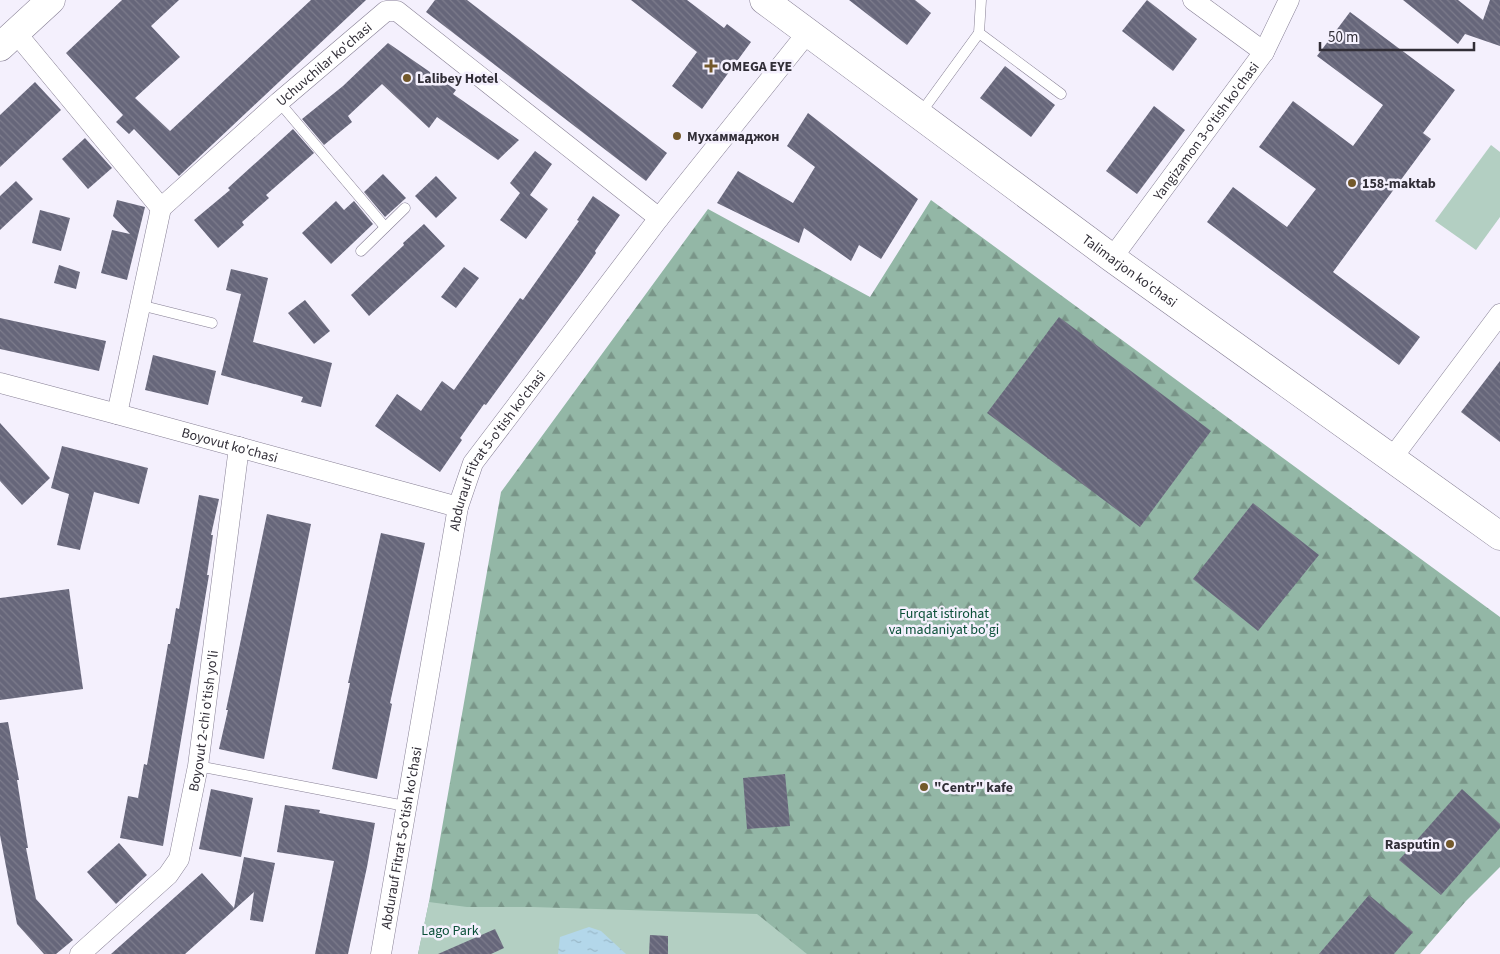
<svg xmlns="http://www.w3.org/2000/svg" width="1500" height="954" font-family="'Source Sans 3',sans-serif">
<defs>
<pattern id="forest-firs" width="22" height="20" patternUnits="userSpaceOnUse" patternTransform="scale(1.25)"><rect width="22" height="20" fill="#93b7a6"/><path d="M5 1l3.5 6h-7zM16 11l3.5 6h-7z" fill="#799588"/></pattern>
<pattern id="water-ripples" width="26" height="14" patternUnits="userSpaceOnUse" patternTransform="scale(1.25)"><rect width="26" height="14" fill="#b3d7ea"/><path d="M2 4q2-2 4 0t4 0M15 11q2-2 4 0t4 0" fill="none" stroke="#9ab9c9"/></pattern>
<pattern id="building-back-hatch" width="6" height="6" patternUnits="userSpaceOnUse" patternTransform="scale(1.25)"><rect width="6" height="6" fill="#66667a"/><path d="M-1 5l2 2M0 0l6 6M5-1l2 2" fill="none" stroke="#7d7c8c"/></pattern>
</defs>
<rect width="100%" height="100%" fill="#f4f0fd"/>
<path fill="url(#forest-firs)" d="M931 200 1500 617V867L1466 901 1420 954H418L429 902 501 492 708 209 870 297Z"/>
<g fill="#b3cfc2">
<path d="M1491 145 1500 152V217L1476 250 1435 221Z"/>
<path d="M429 902 467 907H533L757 914 807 954H418Z"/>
</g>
<path fill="url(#water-ripples)" d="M589 927 601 931 626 954H558L560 937Z"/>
<g fill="url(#building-back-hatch)">
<path d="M122 0H179L151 26 180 57 135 98 170 131 311 0H366L179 176 134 129 129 134 116 122 123 115 66 53Z"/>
<path d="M435 0H467L667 153 646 181 426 12Z"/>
<path d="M631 0H687L724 28 727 24 751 42 702 109 672 86 697 52Z"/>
<path d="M849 0H915L931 13 907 45Z"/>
<path d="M1147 0 1197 39 1173 71 1122 31Z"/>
<path d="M1403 0H1458L1483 20 1490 0H1500V46L1465 34 1458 44Z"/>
<path d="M1350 12 1455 90 1423 133 1431 139 1333 272 1420 337 1399 365 1207 222 1233 187 1287 227 1316 189 1259 147 1293 101 1353 146 1383 105 1317 56Z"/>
<path d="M388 43 456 90 453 94 519 140 498 160 437 117 429 128 382 84 348 116 352 122 324 145 302 119 343 86Z"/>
<path d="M1005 66 1055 105 1031 137 980 98Z"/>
<path d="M35 82 61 110 0 167V115Z"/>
<path d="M1154 106 1185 130 1137 194 1106 171Z"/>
<path d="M808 113 918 199 881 259 859 245 851 261 804 228 799 243 717 203 738 171 793 203 815 167 787 146Z"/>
<path d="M293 129 314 153 266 195 269 198 242 222 244 225 218 248 194 220 230 190 228 188Z"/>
<path d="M85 138 112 168 88 189 62 159Z"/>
<path d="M535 151 552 164 530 195 548 209 526 239 500 220 520 193 510 183Z"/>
<path d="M383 174 406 198 385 217 364 192Z"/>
<path d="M436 176 457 198 436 218 415 196Z"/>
<path d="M16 181 33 199 0 230V196Z"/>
<path d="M593 196 620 215 595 251 596 253 580 276 486 405 484 404 460 438 462 440 440 472 375 426 397 394 421 411 442 381 454 390 520 298 523 300 579 221 577 220Z"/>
<path d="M117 200 145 207 127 280 101 273 112 230 130 234 113 216Z"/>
<path d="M336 201 344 210 354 201 373 224 331 264 302 233Z"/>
<path d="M40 210 70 218 61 251 32 243Z"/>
<path d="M424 224 445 246 369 316 351 295 404 245 403 243Z"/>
<path d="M59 265 80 272 76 289 54 283Z"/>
<path d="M464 267 479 278 456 308 441 297Z"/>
<path d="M231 269 268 278 253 342 332 363 321 407 301 402 303 397 221 375 241 294 226 290Z"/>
<path d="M305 300 330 331 314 344 288 313Z"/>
<path d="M1059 317 1211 431 1140 527 987 413Z"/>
<path d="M0 318 106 341 99 371 0 349Z"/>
<path d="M153 355 216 371 208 405 145 390Z"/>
<path d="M1500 361V442L1461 412Z"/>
<path d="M0 423 50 478 22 505 0 481Z"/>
<path d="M62 446 148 468 139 504 94 492 80 550 57 545 69 494 51 488Z"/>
<path d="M199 495 219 499 211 535H213L207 575H209L163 846 120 838 128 796 138 798 144 764 147 765 168 644H170L176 608 179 609Z"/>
<path d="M1253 503 1319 555 1258 631 1193 579Z"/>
<path d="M267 514 311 524 264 759 219 749 228 710H226L235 668Z"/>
<path d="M381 533 425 543 390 703 392 704 377 779 332 769 350 683H348Z"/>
<path d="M69 589 83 689 0 700V598Z"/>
<path d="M8 722 19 780H17L28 848H26L36 899 73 940 56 954H44L17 924 0 835V723Z"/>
<path d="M785 774 790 826 747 829 743 778Z"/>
<path d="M211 789 253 798 241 857 199 849Z"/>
<path d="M1462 789 1500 824V828L1441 895 1399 860Z"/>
<path d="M285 805 320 810 319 813 375 823 367 867 348 954H315L334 861 277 852Z"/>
<path d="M119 843 147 875 116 904 87 872Z"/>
<path d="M244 857 275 863 263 922 250 920 254 892 185 954H111L202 873 234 908Z"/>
<path d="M1369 895 1413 932 1394 954H1319Z"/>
<path d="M495 929 504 948 491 954H438Z"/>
<path d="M650 935 668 936V954H649Z"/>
</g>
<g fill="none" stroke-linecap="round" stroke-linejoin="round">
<defs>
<g id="lane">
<path d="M979 33 1061 94"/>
<path d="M279 102 385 227"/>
<path d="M920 114 979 33 981 0"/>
<path d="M361 251 405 208"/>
<path d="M140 305 212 323"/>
<path d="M198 766 405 806"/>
</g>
<g id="street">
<path d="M1193 0 1264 52"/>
<path d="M16 33 161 208"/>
<path id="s1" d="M1112 258 1264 52 1289 0"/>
<path id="s2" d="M0 383 117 414 458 507"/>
<path id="s3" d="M117 414 161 208 279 102 386 11H397L659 218"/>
<path d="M1392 458 1500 314"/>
<path id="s4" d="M80 954 168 875 179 859 198 766 239 447"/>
<path id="s5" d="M381 954 458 507 473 463 659 218 808 32"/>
</g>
<g id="secondary">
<path id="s6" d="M764 0 1112 258 1500 536"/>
<path d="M0 47 51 0"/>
</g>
</defs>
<use href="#lane" stroke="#867f94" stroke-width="11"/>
<use href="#street" stroke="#867f94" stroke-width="21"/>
<use href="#secondary" stroke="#867f94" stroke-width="29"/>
<use href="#lane" stroke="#fff" stroke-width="10"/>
<use href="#street" stroke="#fff" stroke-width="20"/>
<use href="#secondary" stroke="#fff" stroke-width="28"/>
</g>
<g fill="#73592b" stroke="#f4f0fd" stroke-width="2">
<path d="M708.5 58.5h5v5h5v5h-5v5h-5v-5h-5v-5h5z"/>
<circle cx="407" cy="78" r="5"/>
<circle cx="677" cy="136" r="5"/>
<circle cx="1352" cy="183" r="5"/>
<circle cx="924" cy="787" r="5"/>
<circle cx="1450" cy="844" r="5"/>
</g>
<g text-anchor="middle" stroke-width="5" stroke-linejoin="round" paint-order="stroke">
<g font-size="14" fill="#312e37" stroke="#f4f0fd">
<text dy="5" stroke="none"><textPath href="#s3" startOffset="428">Uchuvchilar ko'chasi</textPath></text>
<text dy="5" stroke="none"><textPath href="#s1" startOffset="158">Yangizamon 3-o'tish ko'chasi</textPath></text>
<text dy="5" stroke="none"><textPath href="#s6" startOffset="455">Talimarjon ko'chasi</textPath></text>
<text dy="5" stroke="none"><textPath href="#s2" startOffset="238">Boyovut ko'chasi</textPath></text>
<text dy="5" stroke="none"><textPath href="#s5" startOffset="522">Abdurauf Fitrat 5-o'tish ko'chasi</textPath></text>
<text dy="5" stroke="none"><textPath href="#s4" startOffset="278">Boyovut 2-chi o'tish yo'li</textPath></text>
<text dy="5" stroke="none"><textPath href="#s5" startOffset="118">Abdurauf Fitrat 5-o'tish ko'chasi</textPath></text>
</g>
<g font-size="14" font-weight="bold" fill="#312e37" stroke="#f4f0fd" text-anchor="start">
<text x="722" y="71">OMEGA EYE</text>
<text x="417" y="83">Lalibey Hotel</text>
<text x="687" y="141">Мухаммаджон</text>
<text x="1362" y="188">158-maktab</text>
<text x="934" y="792">"Centr" kafe</text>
<text x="1440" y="849" text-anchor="end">Rasputin</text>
</g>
<g font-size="14" fill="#0a4f38" stroke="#f4f0fd">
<text x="944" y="618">Furqat istirohat<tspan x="944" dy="16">va madaniyat bo'gi</tspan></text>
<text x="450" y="935">Lago Park</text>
</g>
</g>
<path d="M1320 42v8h154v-8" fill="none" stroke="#312e37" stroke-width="2.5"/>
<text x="1328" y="42" font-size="15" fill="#312e37" stroke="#f4f0fd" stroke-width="4" paint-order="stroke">50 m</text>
</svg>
